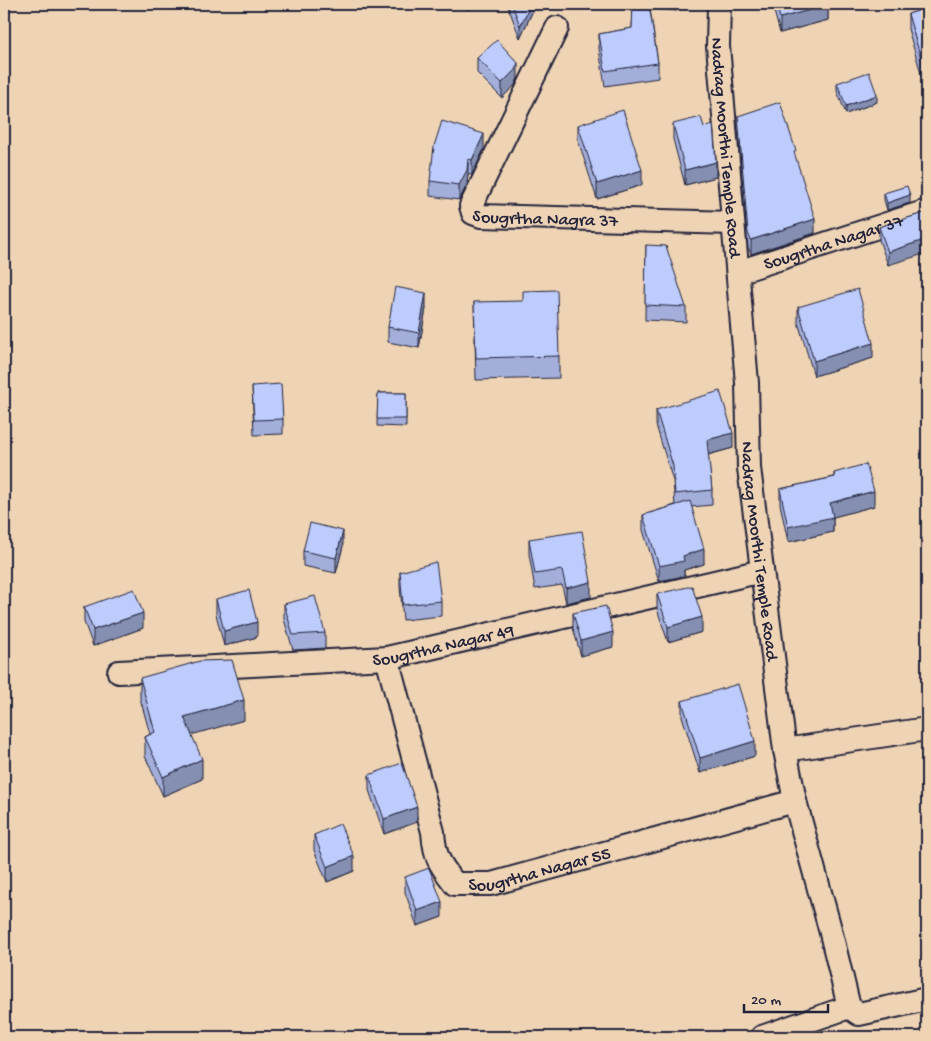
<svg xmlns="http://www.w3.org/2000/svg" width="931" height="1041" font-family="'Gochi Hand',sans-serif">
<rect width="100%" height="100%" fill="#eed4b5"/>
<filter id="ink" filterUnits="userSpaceOnUse"><feTurbulence type="fractalNoise" baseFrequency=".02" numOctaves="2"/><feDisplacementMap in="SourceGraphic" scale="10" xChannelSelector="R" yChannelSelector="G"/><feConvolveMatrix kernelMatrix="1 2 1 2 8 2 1 2 1" color-interpolation-filters="sRGB"/></filter>
<g filter="url(#ink)">
<g fill="none" stroke-linecap="round" stroke-linejoin="round">
<defs>
<g id="minor">
<path id="s1" d="M719 4 718 46 747 383 749 468 785 750 795 801 830 929 849 1007 859 1014 927 999"/>
<path id="s2" d="M557 28 471 206 473 213 481 216 733 223"/>
<path id="s3" d="M738 272 927 211"/>
<path id="s4" d="M387 658 433 832C435 858 439 863 455 884H491L795 801"/>
<path id="s5" d="M119 672 387 658 762 571"/>
<path d="M785 750 927 729"/>
<path d="M762 1037 849 1007"/>
</g>
</defs>
<use href="#minor" stroke="#22223b" stroke-width="26"/>
<use href="#minor" stroke="#eed4b5" stroke-width="22"/>
</g>
<g fill="#a3afda" stroke="#22223b">
<path d="M462 4H474L469 10Z"/>
<path d="M507 4H536L520 38Z"/>
<path d="M633 4H677V11L650 9 658 63V78L605 86 599 49V34L632 28Z"/>
<path d="M772 4H828V20L780 33Z"/>
<path d="M927 8V91L925 80H923L908 29V14Z"/>
<path d="M477 58 518 78 515 85 502 98 477 73Z"/>
<path d="M837 83 877 102 846 114 837 91Z"/>
<path d="M738 116 796 159 815 233 751 254 748 247 738 130Z"/>
<path d="M673 124 716 177 685 185 673 139Z"/>
<path d="M578 125 642 185 597 199 578 140Z"/>
<path d="M484 149 472 175 468 174 467 185 459 200 430 196V181Z"/>
<path d="M884 193 910 203 887 210 884 200Z"/>
<path d="M927 212 888 265 879 240V227Z"/>
<path d="M646 245 686 307V322L645 320Z"/>
<path d="M474 302 559 356V378L476 380Z"/>
<path d="M798 307 873 358 814 376 798 322Z"/>
<path d="M426 308 419 348 388 342V327Z"/>
<path d="M252 386 283 419V434L254 435Z"/>
<path d="M378 393H406V427L377 426Z"/>
<path d="M656 410 733 448 708 455 712 490V505L691 507 704 564 684 570V576L659 581 643 530V515L675 505 673 481 656 425Z"/>
<path d="M834 473 874 506 833 517V532L788 542 780 504V489L834 477Z"/>
<path d="M529 539 591 597 566 603 562 585 535 589 529 554Z"/>
<path d="M343 546 336 573 303 566V551Z"/>
<path d="M400 572 441 601V616L403 620 400 587Z"/>
<path d="M657 594 702 632 668 642 657 609Z"/>
<path d="M216 599 257 637 224 646 216 614Z"/>
<path d="M284 604 325 633V648L293 650 284 619Z"/>
<path d="M84 607 143 628 93 646 84 622Z"/>
<path d="M573 613 613 647 581 656 573 628Z"/>
<path d="M140 678 244 720 191 734 202 779 163 796 145 756V737L150 734 140 698Z"/>
<path d="M682 701 755 756 700 773 682 716Z"/>
<path d="M369 775 417 822 384 834 369 790Z"/>
<path d="M314 835 354 871 327 882 314 850Z"/>
<path d="M405 877 442 917 417 926 405 892Z"/>
</g>
<g fill="#848fb1" stroke="#22223b">
<path d="M469 4H474L469 10Z"/>
<path d="M531 4H536L520 38V26Z"/>
<path d="M828 5V20L780 33V18Z"/>
<path d="M518 63V78L515 85 502 98V83Z"/>
<rect x="923" y="65" width="2" height="15"/>
<path d="M877 95V102L846 114V106Z"/>
<path d="M484 134V149L472 175V160Z"/>
<path d="M468 159V174L467 185 459 200V185Z"/>
<path d="M716 162V177L685 185V170Z"/>
<path d="M642 170V185L597 199V184Z"/>
<path d="M910 195V203L887 210V203Z"/>
<path d="M815 219V233L751 254V240Z"/>
<path d="M927 239V253L888 265V252Z"/>
<path d="M426 293V308L419 348V333Z"/>
<path d="M873 343V358L814 376V361Z"/>
<path d="M733 433V448L707 455V440Z"/>
<path d="M874 491V506L830 518 833 517V532L788 542V527L830 503Z"/>
<path d="M343 531V546L336 573V558Z"/>
<path d="M704 549V564L684 570V576L659 581V566L683 556Z"/>
<path d="M591 582V597L566 603V588Z"/>
<path d="M143 613V628L93 646V630Z"/>
<path d="M702 617V632L668 642V627Z"/>
<path d="M257 622V637L224 646V631Z"/>
<path d="M613 632V647L581 656V641Z"/>
<path d="M244 700V720L184 737V717Z"/>
<path d="M755 741V756L700 773V758Z"/>
<path d="M202 759V779L163 796V777Z"/>
<path d="M417 807V822L384 834V819Z"/>
<path d="M354 856V871L327 882V867Z"/>
<path d="M442 902V917L417 926V911Z"/>
</g>
<g fill="#bdccfd" stroke="#22223b">
<path d="M512 4H531L520 26Z"/>
<path d="M633 4H649L658 63 605 71 599 34 632 28Z"/>
<path d="M776 4H828V5L780 18Z"/>
<path d="M927 8V76L925 65H923L908 14Z"/>
<path d="M497 40 518 63 515 70 502 83 477 58Z"/>
<path d="M869 72 877 95 846 106 837 83Z"/>
<path d="M780 102 796 151 794 152 815 219 751 240 748 233 738 116Z"/>
<path d="M623 110 642 170 597 184 578 125Z"/>
<path d="M701 117 704 127 713 124 716 162 685 170 673 124Z"/>
<path d="M442 121 484 134 472 160 468 159 467 170 459 185 430 181 434 146Z"/>
<path d="M907 186 910 195 887 203 884 193Z"/>
<path d="M927 212V239L888 252 879 227Z"/>
<path d="M646 245 666 246 686 307 645 305Z"/>
<path d="M395 287 426 293 419 333 388 327Z"/>
<path d="M858 289 873 343 814 361 798 307Z"/>
<path d="M557 290 559 356 476 358 474 302 523 301V291Z"/>
<path d="M281 384 283 419 254 420 252 386Z"/>
<path d="M720 391 733 433 707 440 712 490 675 494 673 466 656 410Z"/>
<path d="M378 393H406V419H377Z"/>
<path d="M866 464 874 491 830 503 833 517 788 527 780 489 835 477 834 473Z"/>
<path d="M690 501 704 549 683 556 684 561 659 566 643 515Z"/>
<path d="M310 523 343 531 336 558 303 551Z"/>
<path d="M582 531 591 582 566 588 562 570 535 574 529 539Z"/>
<path d="M436 562 441 601 403 605 400 572Z"/>
<path d="M692 586 702 617 668 627 657 594Z"/>
<path d="M134 589 143 613 93 630 84 607Z"/>
<path d="M249 590 257 622 224 631 216 599Z"/>
<path d="M315 596 325 633 293 635 284 604Z"/>
<path d="M606 606 613 632 581 641 573 613Z"/>
<path d="M232 660 244 700 184 717 202 759 163 777 145 737 155 732 140 678 200 661Z"/>
<path d="M738 684 755 741 700 758 682 701Z"/>
<path d="M402 763 417 807 384 819 369 775Z"/>
<path d="M340 824 354 856 327 867 314 835Z"/>
<path d="M429 868 442 902 417 911 405 877Z"/>
</g>
</g>
<g text-anchor="middle" stroke-width="4" stroke-linejoin="round" paint-order="stroke">
<g font-size="18" fill="#22223b" stroke="#eed4b5">
<text dy="6" stroke="none"><textPath href="#s1" startOffset="144">Nadrag Moorthi Temple Road</textPath></text>
<text dy="6" stroke="none"><textPath href="#s2" startOffset="278">Sougrtha Nagra 37</textPath></text>
<text dy="6" stroke="none"><textPath href="#s3" startOffset="100">Sougrtha Nagar 37</textPath></text>
<text dy="6" stroke="none"><textPath href="#s1" startOffset="549">Nadrag Moorthi Temple Road</textPath></text>
<text dy="6" stroke="none"><textPath href="#s5" startOffset="326">Sougrtha Nagar 49</textPath></text>
<text dy="6" stroke="none"><textPath href="#s4" startOffset="324">Sougrtha Nagar 55</textPath></text>
</g>
</g>
<rect width="931" height="1041" fill="none" stroke="#eed4b5" stroke-width="20"/>
<rect x="10" y="10" width="911" height="1021" fill="none" stroke="#22223b" stroke-width="2" filter="url(#ink)"/>
<path d="M744 1004v8h84v-8" fill="none" stroke="#22223b" stroke-width="2.5"/>
<text x="751" y="1004" font-size="15" fill="#22223b" stroke="#eed4b5" stroke-width="4" paint-order="stroke">20 m</text>
</svg>
